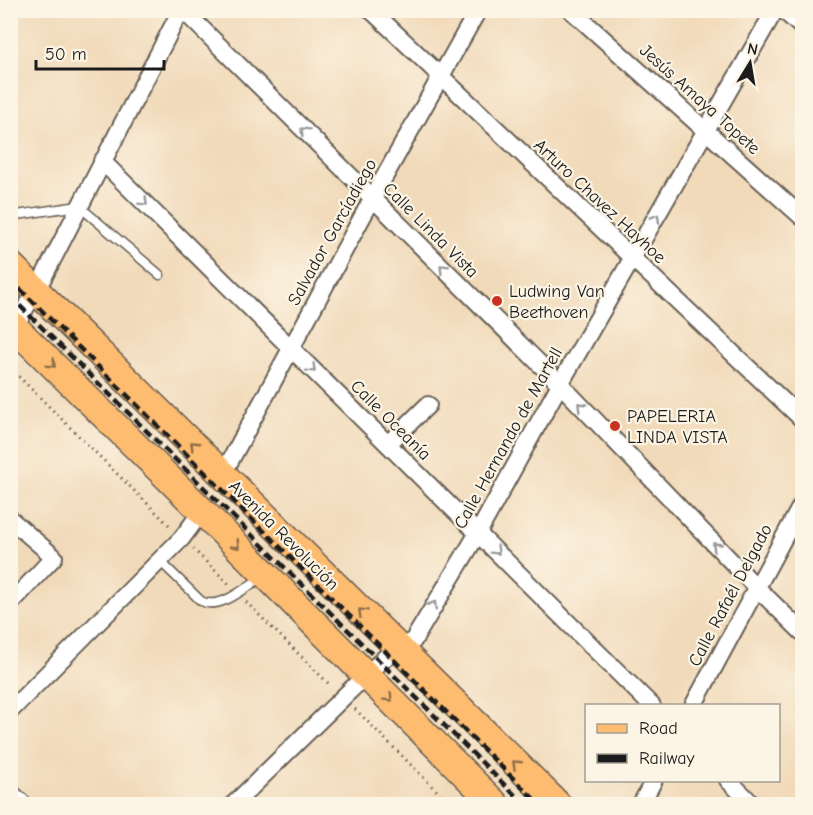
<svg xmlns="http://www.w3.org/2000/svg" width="813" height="815" font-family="'Comic Neue',sans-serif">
<rect width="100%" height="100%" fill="#fcf5e5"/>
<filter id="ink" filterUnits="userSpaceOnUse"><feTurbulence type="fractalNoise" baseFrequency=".0167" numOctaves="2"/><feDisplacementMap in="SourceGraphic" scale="12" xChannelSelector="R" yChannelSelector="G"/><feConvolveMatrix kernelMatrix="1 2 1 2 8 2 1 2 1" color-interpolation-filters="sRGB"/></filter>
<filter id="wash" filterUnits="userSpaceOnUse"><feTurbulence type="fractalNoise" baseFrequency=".008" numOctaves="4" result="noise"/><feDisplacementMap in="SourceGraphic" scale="24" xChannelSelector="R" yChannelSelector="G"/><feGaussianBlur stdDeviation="1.35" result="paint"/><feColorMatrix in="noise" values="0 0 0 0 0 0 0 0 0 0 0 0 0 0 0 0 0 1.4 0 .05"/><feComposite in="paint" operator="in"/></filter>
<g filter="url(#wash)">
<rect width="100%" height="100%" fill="#f1daba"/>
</g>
<g filter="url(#ink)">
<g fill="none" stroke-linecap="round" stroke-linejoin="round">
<defs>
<g id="lane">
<path d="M10 216 79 206 160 275"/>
<path d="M159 560 201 601C220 611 246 587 262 577"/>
</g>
<g id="street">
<path d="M183 10 560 384 756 587 802 632"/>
<path d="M371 10 802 419"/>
<path d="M571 10 802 217"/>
<path d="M783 10 802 27"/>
<path d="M102 161 652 706"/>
<path d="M11 333 43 278 181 10"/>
<path d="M388 444 428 405"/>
<path d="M223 474 372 199 478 10"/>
<path d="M10 519 54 557 10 604"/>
<path d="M693 706 802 504"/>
<path d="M10 711 182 538 202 511"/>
<path d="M728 780 752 804"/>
<path d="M10 792 23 804"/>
<path d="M234 804 366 675 397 647 413 641 478 533 560 384 775 10"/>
<path d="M641 804 654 780"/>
</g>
<g id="primary">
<path d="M10 265 557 804"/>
<path d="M10 323 202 511 495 804"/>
</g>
</defs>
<use href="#lane" stroke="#675e53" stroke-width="11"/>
<use href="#street" stroke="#675e53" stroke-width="20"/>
<use href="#primary" stroke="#675e53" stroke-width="30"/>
<g stroke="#675e53" stroke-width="3" stroke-dasharray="1.5 4.5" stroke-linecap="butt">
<path d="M10 368 171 527"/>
<path d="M193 549 229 584"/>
<path d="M246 602 331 686"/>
<path d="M355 709 450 804"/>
</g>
<use href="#lane" stroke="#fff" stroke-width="8"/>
<use href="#street" stroke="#fff" stroke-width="16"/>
<use href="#primary" stroke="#fdbc70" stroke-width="27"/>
<g stroke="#1c1c1c" stroke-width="4.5" stroke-dasharray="9 4.5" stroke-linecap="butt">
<path d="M10 279 539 804"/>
<path d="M10 296 524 804"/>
</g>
</g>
<defs><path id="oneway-chevron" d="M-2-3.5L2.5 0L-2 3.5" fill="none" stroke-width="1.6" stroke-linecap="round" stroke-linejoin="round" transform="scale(1.5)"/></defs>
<g stroke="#999">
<use href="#oneway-chevron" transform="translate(304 131) rotate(-135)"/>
<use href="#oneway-chevron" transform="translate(144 202) rotate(45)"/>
<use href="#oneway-chevron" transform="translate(656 218) rotate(-60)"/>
<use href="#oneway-chevron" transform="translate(443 268) rotate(-135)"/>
<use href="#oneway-chevron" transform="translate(312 369) rotate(45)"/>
<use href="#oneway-chevron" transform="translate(581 406) rotate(-134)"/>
<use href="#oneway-chevron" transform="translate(716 546) rotate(-134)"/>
<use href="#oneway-chevron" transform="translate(496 551) rotate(45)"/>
<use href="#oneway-chevron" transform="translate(433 605) rotate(-58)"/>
</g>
<g stroke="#8c6c46">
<use href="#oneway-chevron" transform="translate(52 364) rotate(44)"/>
<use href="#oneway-chevron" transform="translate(194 445) rotate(-136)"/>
<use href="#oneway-chevron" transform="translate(236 545) rotate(46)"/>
<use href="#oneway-chevron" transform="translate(362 612) rotate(-135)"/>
<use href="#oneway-chevron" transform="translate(389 698) rotate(45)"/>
<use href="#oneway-chevron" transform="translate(516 764) rotate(-136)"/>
</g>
</g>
<g fill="#c8321e" stroke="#fcf5e5" stroke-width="2">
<circle cx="497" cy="301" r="6"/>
<circle cx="615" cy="426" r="6"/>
</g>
<g text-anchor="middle" stroke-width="4.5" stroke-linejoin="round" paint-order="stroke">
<g font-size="18" fill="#1c1c1c" stroke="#fcf5e5">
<text transform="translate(700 99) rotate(42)" y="6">Jesús Amaya Topete</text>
<text transform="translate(600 201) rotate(43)" y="6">Arturo Chavez Hayhoe</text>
<text transform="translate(431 230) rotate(45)" y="6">Calle Linda Vista</text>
<text transform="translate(332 232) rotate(-61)" y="6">Salvador Garcíadiego</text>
<text transform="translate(391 420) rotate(45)" y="6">Calle Oceanía</text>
<text transform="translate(508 438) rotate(-61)" y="6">Calle Hernando de Martell</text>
<text transform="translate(284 535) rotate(45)" y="6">Avenida Revolución</text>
<text transform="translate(730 595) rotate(-62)" y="6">Calle Rafaél Delgado</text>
</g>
<g font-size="18" fill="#1c1c1c" stroke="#fcf5e5" text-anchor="start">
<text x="509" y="297">Ludwing Van<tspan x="509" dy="21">Beethoven</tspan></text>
<text x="627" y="422">PAPELERIA<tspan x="627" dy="21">LINDA VISTA</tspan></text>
</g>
</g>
<rect width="813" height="815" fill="none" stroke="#fcf5e5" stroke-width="36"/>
<rect x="585" y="704" width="195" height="78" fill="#fcf5e5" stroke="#a29e95" stroke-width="1.5"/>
<rect x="597" y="724" width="30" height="9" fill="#fdbc70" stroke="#a29e95" stroke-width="1.5"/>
<text x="639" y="734" font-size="18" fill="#1c1c1c">Road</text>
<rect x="597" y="754" width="30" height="9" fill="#1c1c1c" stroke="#a29e95" stroke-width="1.5"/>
<text x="639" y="764" font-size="18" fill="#1c1c1c">Railway</text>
<g transform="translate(750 63) rotate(11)" stroke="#fcf5e5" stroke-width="4.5" paint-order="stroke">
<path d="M0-4.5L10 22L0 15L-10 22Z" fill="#1c1c1c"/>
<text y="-9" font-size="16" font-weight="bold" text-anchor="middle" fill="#1c1c1c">N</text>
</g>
<path d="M36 60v9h128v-9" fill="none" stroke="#1c1c1c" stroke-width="3"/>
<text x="45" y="60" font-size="18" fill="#1c1c1c" stroke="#fcf5e5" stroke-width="4.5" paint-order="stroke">50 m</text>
</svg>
